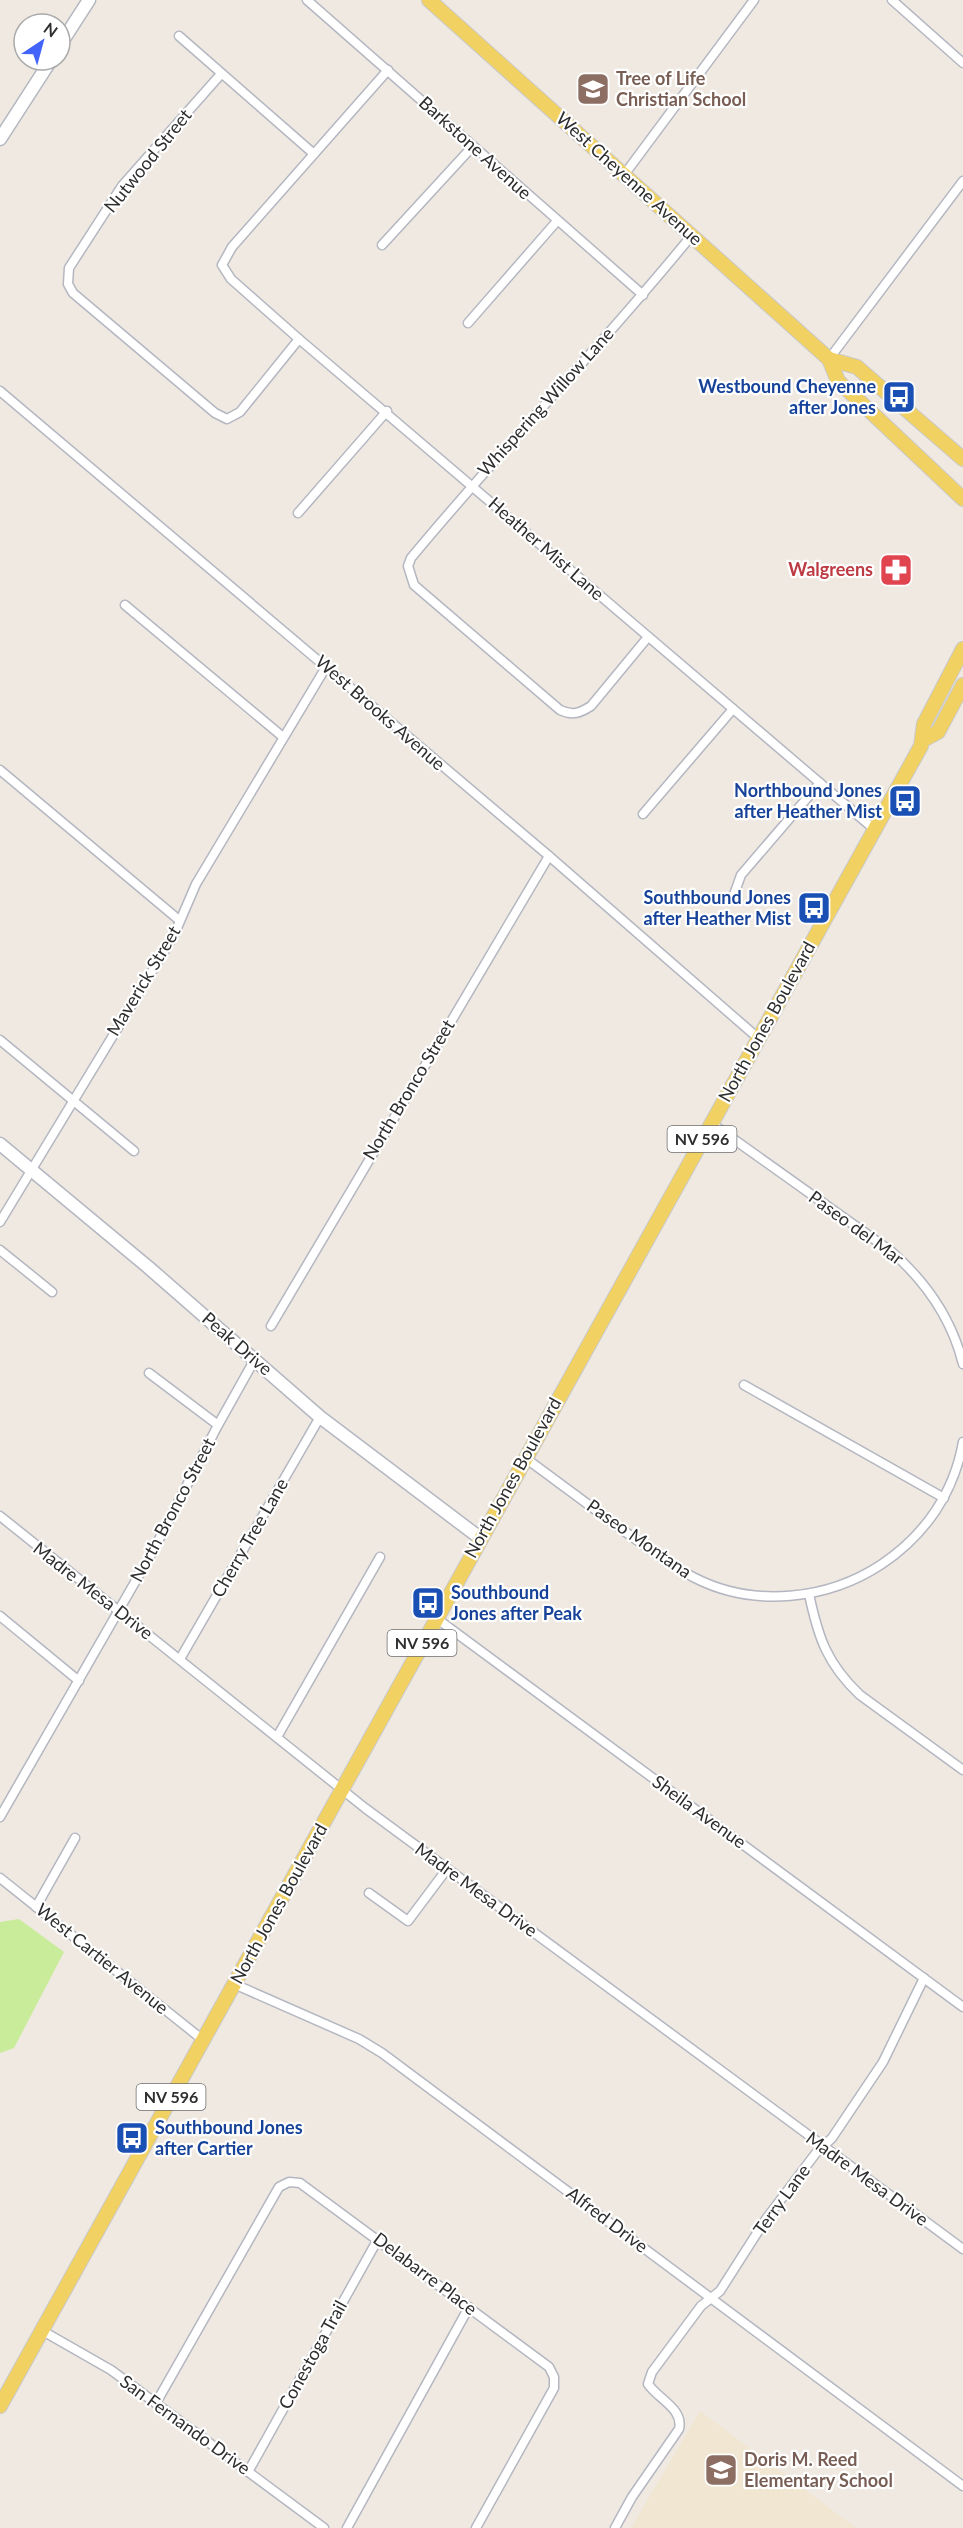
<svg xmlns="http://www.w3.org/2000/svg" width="963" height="2528" font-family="Lato,sans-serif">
<rect width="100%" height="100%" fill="#efe9e1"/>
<path fill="#f0e6d1" d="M700 2411 856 2528H631Z"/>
<path fill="#c9ec9a" d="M19 1919 64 1952 14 2048 0 2053V1922Z"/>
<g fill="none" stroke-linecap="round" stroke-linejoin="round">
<defs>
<g id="street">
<path d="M307 0 643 295"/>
<path d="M892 0 963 63"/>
<path d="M179 36 314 154"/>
<path d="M388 70 232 247 222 265 231 279 299 339 874 829"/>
<path d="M221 74 122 186 69 268 68 284 73 293 215 413 227 419 240 412 299 339"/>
<path d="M624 175 754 0"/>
<path d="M382 245 473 146"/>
<path d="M468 323 557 221"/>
<path d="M829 359 963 181"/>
<path d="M0 391 549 856 758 1038"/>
<path d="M298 513 387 411"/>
<path d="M125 605 283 737"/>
<path d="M648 637 591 706C580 713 573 716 560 710L414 585 408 566 411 558C502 448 602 346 692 235"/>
<path d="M0 770 179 920"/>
<path d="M643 814 733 709"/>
<path d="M732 900 741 875 820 783"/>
<path d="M0 1040 134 1151"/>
<path d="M711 1123 892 1252C926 1282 952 1320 963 1364"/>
<path d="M0 1222 174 935 196 884 326 667"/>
<path d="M0 1250 52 1292"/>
<path d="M271 1326 549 856"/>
<path d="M149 1373 218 1425"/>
<path d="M744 1385 944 1498"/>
<path d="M524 1457C556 1481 588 1504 620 1528 644 1545 669 1565 695 1578 754 1608 828 1600 882 1564 925 1535 954 1493 963 1442"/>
<path d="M0 1516 365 1808 963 2249"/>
<path d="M809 1594C818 1637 827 1664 860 1695L963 1770"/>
<path d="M0 1616 79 1681"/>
<path d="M436 1618 963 2007"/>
<path d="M180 1659 320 1417"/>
<path d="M277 1737 380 1557"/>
<path d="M0 1817 154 1549 218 1425 255 1359"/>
<path d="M0 1878 203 2040"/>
<path d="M369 1893 408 1921 447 1869"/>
<path d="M36 1907 75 1838"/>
<path d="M234 1984 359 2039 382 2053 963 2486"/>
<path d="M41 2330 111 2370 324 2528"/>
<path d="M156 2403 279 2187 289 2182 300 2183 549 2367 554 2377V2388L476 2528"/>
<path d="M248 2472 378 2239"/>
<path d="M347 2528 469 2307"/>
<path d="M615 2528 632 2497 679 2429C684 2409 658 2399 648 2384L652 2372 701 2306 720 2291 766 2219 816 2153 832 2138 883 2062 924 1978"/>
</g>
<g id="secondary">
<path d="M60 45 89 0"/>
<path d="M0 139 51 60"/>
<path d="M0 1144 148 1267 320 1417 480 1538"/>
</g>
<g id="primary">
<path d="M429 0 829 359 838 381 963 499"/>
<path d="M829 359 857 367 963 459"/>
<path d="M923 740 938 732 963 685"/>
<path d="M0 2406 921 746 924 724 963 649"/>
</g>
</defs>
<use href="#street" stroke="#b4b7c1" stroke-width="11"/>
<use href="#secondary" stroke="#b4b7c1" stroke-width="15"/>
<use href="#primary" stroke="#c9c9c9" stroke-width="16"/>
<use href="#street" stroke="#fff" stroke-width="8"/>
<use href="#secondary" stroke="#fff" stroke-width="12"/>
<use href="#primary" stroke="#f2d163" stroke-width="14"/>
</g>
<defs>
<symbol id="school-square" viewBox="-11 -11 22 22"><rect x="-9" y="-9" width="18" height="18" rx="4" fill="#8d6e63" stroke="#fff"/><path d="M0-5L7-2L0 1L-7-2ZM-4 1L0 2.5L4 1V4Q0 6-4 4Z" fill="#fff"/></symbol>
<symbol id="bus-square" viewBox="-11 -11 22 22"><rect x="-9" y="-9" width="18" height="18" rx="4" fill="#1a4fb4" stroke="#fff"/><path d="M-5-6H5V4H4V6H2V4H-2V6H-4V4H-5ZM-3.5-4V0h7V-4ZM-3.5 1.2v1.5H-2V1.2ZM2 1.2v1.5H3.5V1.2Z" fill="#fff"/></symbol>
<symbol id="pharmacy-square" viewBox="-11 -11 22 22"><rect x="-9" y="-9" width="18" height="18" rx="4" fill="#e0444e" stroke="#fff"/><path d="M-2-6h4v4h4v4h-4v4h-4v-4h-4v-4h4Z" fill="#fff"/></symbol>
</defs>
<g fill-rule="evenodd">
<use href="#school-square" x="574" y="70" width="38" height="38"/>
<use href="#bus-square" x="880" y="378" width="38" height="38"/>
<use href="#pharmacy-square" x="877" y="551" width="38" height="38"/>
<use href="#bus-square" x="886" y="782" width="38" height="38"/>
<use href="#bus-square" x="795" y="889" width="38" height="38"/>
<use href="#bus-square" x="409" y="1584" width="38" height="38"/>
<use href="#bus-square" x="113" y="2119" width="38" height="38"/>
<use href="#school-square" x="702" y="2451" width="38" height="38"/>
</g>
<g text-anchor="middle" stroke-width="4.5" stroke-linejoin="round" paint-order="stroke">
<g fill="#fff" stroke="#6d6d6d" stroke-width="1.5">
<rect x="667.5" y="1126" width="69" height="26" rx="4.5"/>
<rect x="387.5" y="1630" width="69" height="26" rx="4.5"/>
<rect x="136.5" y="2084" width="69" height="26" rx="4.5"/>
</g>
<g font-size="16" font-weight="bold" fill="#2e2e2e">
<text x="702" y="1145">NV 596</text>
<text x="422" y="1649">NV 596</text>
<text x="171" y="2103">NV 596</text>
</g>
<g font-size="18" font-weight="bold" fill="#785e54" stroke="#fff" text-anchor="start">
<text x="616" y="85">Tree of Life<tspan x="616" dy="21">Christian School</tspan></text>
<text x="744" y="2466">Doris M. Reed<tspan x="744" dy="21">Elementary School</tspan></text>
</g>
<g font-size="18" fill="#2e2e2e" stroke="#fff">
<text transform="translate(475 148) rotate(42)" y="6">Barkstone Avenue</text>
<text transform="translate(148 161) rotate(-51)" y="6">Nutwood Street</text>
<text transform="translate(629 179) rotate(42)" y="6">West Cheyenne Avenue</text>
<text transform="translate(546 402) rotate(-48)" y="6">Whispering Willow Lane</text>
<text transform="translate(546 549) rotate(41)" y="6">Heather Mist Lane</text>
<text transform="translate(380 713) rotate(41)" y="6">West Brooks Avenue</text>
<text transform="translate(144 981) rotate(-59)" y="6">Maverick Street</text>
<text transform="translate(767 1022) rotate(-61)" y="6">North Jones Boulevard</text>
<text transform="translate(409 1090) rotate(-59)" y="6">North Bronco Street</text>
<text transform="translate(856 1228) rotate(36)" y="6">Paseo del Mar</text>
<text transform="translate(237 1344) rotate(41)" y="6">Peak Drive</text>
<text transform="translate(513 1478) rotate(-61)" y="6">North Jones Boulevard</text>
<text transform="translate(173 1510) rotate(-62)" y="6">North Bronco Street</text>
<text transform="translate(250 1538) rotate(-60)" y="6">Cherry Tree Lane</text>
<text transform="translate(639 1539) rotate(35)" y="6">Paseo Montana</text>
<text transform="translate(93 1591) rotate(38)" y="6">Madre Mesa Drive</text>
<text transform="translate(699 1812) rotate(36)" y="6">Sheila Avenue</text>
<text transform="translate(476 1890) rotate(36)" y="6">Madre Mesa Drive</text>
<text transform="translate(279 1904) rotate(-61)" y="6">North Jones Boulevard</text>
<text transform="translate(102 1959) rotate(39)" y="6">West Cartier Avenue</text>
<text transform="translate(867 2179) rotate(36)" y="6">Madre Mesa Drive</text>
<text transform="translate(782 2200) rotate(-54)" y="6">Terry Lane</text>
<text transform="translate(607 2220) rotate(37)" y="6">Alfred Drive</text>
<text transform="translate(425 2274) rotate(37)" y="6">Delabarre Place</text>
<text transform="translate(313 2355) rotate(-61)" y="6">Conestoga Trail</text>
<text transform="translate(185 2425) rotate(36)" y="6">San Fernando Drive</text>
</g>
<g font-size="18" font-weight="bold" fill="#164399" stroke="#fff" text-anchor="end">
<text x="876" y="393">Westbound Cheyenne<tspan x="876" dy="21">after Jones</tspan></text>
<text x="882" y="797">Northbound Jones<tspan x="882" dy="21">after Heather Mist</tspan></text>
<text x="791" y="904">Southbound Jones<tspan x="791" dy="21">after Heather Mist</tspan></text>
<text x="451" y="1599" text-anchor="start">Southbound<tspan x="451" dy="21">Jones after Peak</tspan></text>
<text x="155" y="2134" text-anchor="start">Southbound Jones<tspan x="155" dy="21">after Cartier</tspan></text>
</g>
<g font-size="18" font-weight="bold" fill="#be3a42" stroke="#fff" text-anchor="end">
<text x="873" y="576">Walgreens</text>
</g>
</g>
<g transform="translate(42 42) rotate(36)"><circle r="28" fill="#ffffff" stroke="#ababab" stroke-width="1.5"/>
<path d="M0-4.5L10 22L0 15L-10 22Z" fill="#4264fb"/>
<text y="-9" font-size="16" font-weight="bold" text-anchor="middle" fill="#2e2e2e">N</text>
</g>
</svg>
